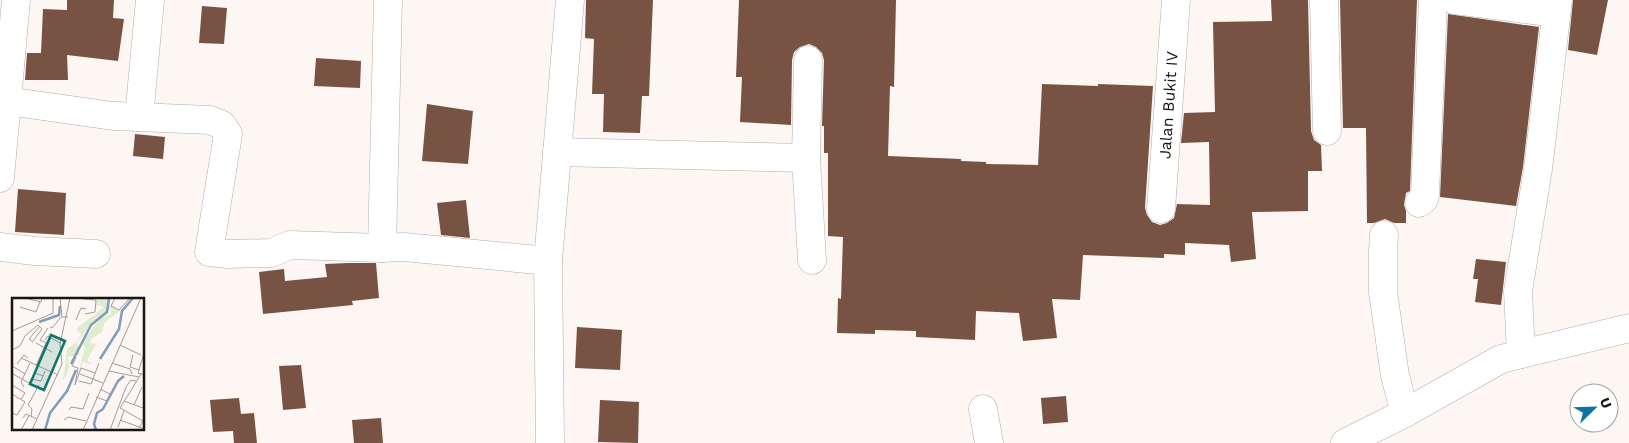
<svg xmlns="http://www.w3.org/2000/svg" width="1629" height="443" font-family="'Work Sans',sans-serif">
<rect width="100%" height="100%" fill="#fdf6f3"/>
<g fill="#785343">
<path d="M67 0H114L113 18 124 19 118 61 67 55 68 80H25L27 53H41L43 9 67 10Z"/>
<path d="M586 0H653L649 96H642L640 133 603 132 604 94H592L594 39 585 38Z"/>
<path d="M739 0H896L894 87 890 86 888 156 961 159V161L986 162V164L1038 165 1042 84 1098 86V84L1153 86 1145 208 1147 215 1152 222 1160 225 1167 223 1174 218 1177 204 1210 205 1209 142 1181 143 1184 113 1215 112 1213 22 1272 21 1271 0H1308L1311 131 1314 140 1321 145 1322 171H1308V211L1252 212 1256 259 1231 262 1229 245 1185 243V255L1164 254V258L1083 255 1080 300 1052 299 1057 338 1023 341 1019 313 976 311 975 340 916 337V331L875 330V334L837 333 838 298 841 299 843 237 828 236V153H824V126H822L824 60 822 53 816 47 809 44 800 47 794 52 792 60 791 125 740 122 742 77H736Z"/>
<path d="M1340 0H1417L1410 191 1406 193 1404 205 1406 211V223H1394L1385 219 1374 223H1367L1366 128H1343Z"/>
<path d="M1573 0H1608L1597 55 1568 50Z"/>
<path d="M202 6 227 8 224 44 199 43Z"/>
<path d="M1448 14 1539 27 1523 167 1516 206 1440 197Z"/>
<path d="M316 58 361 61 360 88 314 86Z"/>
<path d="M427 104 473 111 468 164 422 161Z"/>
<path d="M135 134 165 137 163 159 133 156Z"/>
<path d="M18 189 66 193 64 235 15 232Z"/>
<path d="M466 200 470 238 441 235 437 203Z"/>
<path d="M1476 259 1506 262 1501 305 1475 302 1478 279H1473Z"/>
<path d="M348 263H376L379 298 352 301 353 305 263 314 259 272 284 269 285 281 327 277 325 264Z"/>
<path d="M577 327 622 330 620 370 575 368Z"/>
<path d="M301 365 306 408 283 410 279 366Z"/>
<path d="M1066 396 1068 422 1043 424 1041 398Z"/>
<path d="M239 398 241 414 254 413 257 443H234L233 431 213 432 210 400Z"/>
<path d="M600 400 639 402 638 443 598 442Z"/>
<path d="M381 418 383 443H354L352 420Z"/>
</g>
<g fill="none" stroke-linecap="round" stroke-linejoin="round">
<defs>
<g id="street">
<path d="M388 0 382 248 404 247 548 261"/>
<path d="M1324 0 1327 131"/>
<path d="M1454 0 1556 13"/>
<path d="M7 101 113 116 210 120 222 125 228 134 209 252 227 254 271 253 290 245 382 248"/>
<path d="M139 117 150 0"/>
<path d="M557 152 806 158 812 260"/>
<path d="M806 158 808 60"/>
<path d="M0 178 16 0"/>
<path d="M1419 203 1424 199 1425 195 1433 0"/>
<path d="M1161 209 1176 0"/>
<path d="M1384 235 1383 250V292L1395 376 1405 413"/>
<path d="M0 247 35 251 96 254"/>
<path d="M1521 354 1518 291 1538 169 1558 0"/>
<path d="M983 409 989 443"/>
<path d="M550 443 548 261 570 0"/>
<path d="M1345 443 1405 413 1501 359 1629 328"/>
</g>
</defs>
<use href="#street" stroke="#b7aca7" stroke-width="29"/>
<use href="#street" stroke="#fff" stroke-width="28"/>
</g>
<g text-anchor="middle" stroke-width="5" stroke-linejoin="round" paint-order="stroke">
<g font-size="16" fill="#191513" stroke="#fff">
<text transform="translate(1168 105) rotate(-86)" y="6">Jalan Bukit IV</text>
</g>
</g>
<g transform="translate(12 298)">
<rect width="132" height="132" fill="#fdf6f3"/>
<path d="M85 0H97L96 7 107 12 119 5 93 24 90 34 79 41 78 45 84 46 75 62 79 66 71 64 66 78 73 49 69 45 88 21 99 16V10L79 25 65 45 68 57 56 59 57 70 53 80 49 82 52 78 55 51 65 44 69 36 64 31 92 9 84 7Z" fill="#e0ecd0"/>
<path fill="none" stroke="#7e9ebb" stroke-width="2.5" d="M27 24 47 17 48 8M88 61 107 31 110 13 121 0M59 66 79 27 95 14 97 1M33 132 38 115 55 93 64 72M84 132 82 126 85 115 91 111 106 83 112 78"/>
<path fill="none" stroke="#a29c99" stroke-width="1" d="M13 0 29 4 30 0M48 0 50 18M103 0 99 8 107 12 118 0M72 1 84 2 83 14 73 16M8 9 24 14 28 4M64 22 69 10 74 11M38 29 40 30 49 19H56M36 30 28 42 35 45 39 40M0 33 41 15V0M33 42 36 38 48 45M21 44 17 41 28 28M24 45 40 54M108 47 129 57M0 52 8 48 13 38 26 27 30 31 21 43M132 55 126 75 133 77M121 57 118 69 127 72M9 60 46 77M100 65 118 71 120 76M5 66 12 57 16 60M0 68 13 76M24 68 34 45M97 73 127 79M1 76 26 90M68 76 91 85M19 81 29 83 31 78M67 83 79 86 87 65M17 85 23 75 31 78 33 73M0 87 13 95 9 101M63 87 66 70 60 68 64 59M63 87 69 70 83 75M12 89 9 84 18 65M0 96 13 104 5 117 0 115M84 99 95 103 98 96 88 91M112 103 131 110M122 107 130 89M57 112 59 109 71 111 77 95M19 118 20 111 16 107 27 87M11 120 14 116 25 121M52 122 56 119 74 123M108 122 133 131M106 129 112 113M127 130 131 123 108 110 129 76M9 132 17 118M20 132 50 66 48 46 58 0M71 132 129 0M98 132 114 89 119 82 124 83"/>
<path fill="#0f766e" fill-opacity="0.15" stroke="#0f766e" stroke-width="2.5" d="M39 37 53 43 32 92 18 86Z"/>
<rect width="132" height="132" fill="none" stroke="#191513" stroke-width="2.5"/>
</g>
<g transform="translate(1594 408) rotate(67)"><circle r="24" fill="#ffffff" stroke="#a3a1a1"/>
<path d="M0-4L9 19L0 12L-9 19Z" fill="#0a75a0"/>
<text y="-8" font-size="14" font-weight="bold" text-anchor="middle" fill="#191513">U</text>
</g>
</svg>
